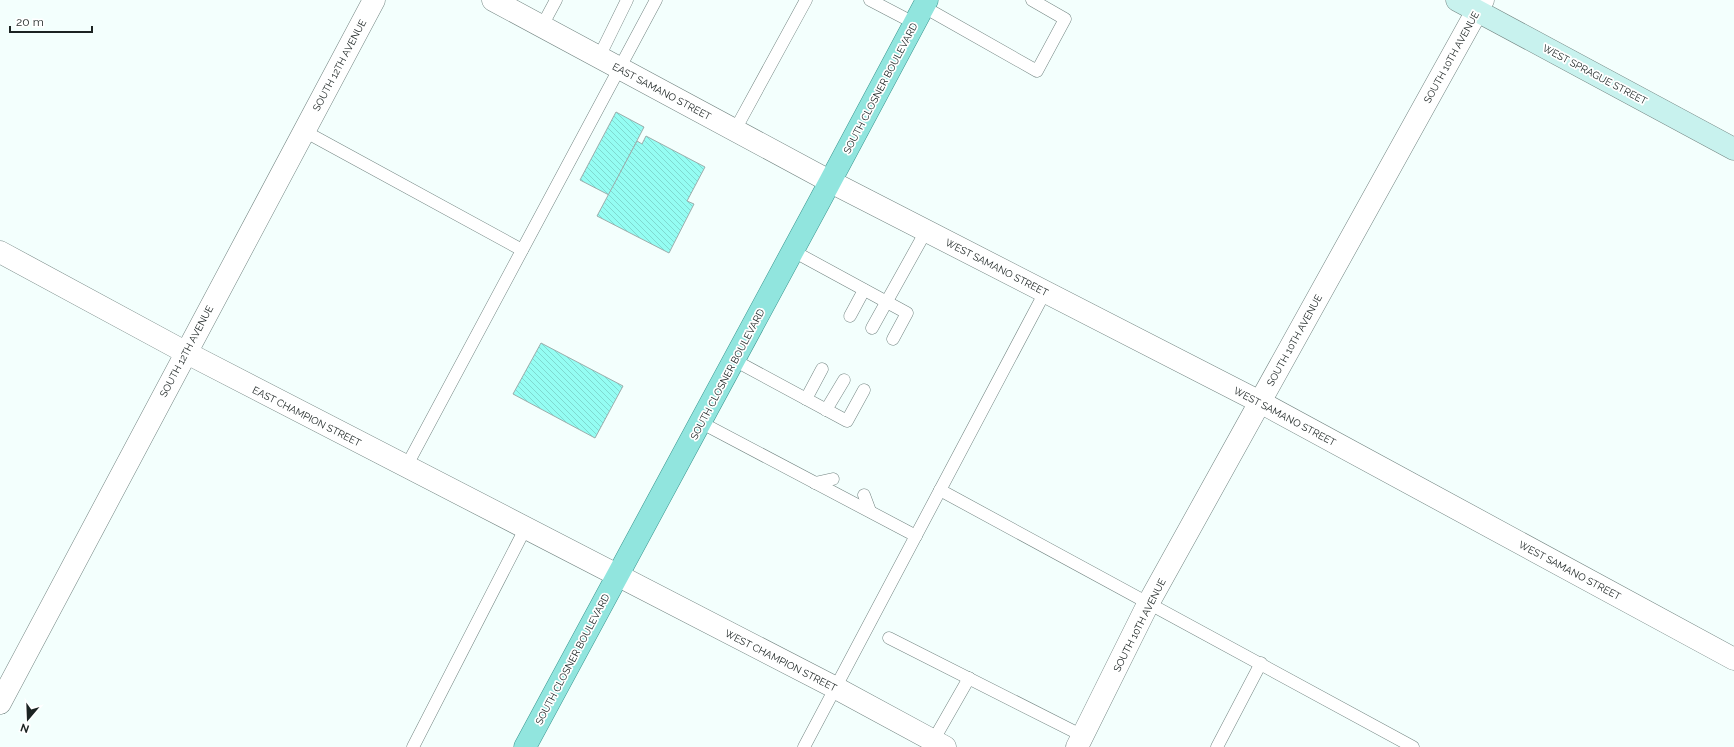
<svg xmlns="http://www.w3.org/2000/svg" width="1734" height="747" font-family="Raleway,sans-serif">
<defs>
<pattern id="building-back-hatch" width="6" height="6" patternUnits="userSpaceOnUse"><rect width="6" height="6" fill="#94fdf3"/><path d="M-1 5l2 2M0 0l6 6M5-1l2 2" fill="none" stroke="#7fd9d0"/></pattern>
</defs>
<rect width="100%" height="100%" fill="#f3fffd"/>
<g fill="url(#building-back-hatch)" stroke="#9baeac">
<path d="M616 112 644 127 609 195 580 180Z"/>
<path d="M646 136 705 167 687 201 694 204 669 253 597 216 637 141 642 144Z"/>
<path d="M541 343 623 386 595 438 513 394Z"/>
</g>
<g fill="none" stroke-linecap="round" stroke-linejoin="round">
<defs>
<g id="lane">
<path d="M870 0 914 23"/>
<path d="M924 7 1037 71 1065 19 1032 0"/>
<path d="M542 26 556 0"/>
<path d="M599 57 627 0"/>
<path d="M735 130 806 0"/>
<path d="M304 131 522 250"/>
<path d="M793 251 907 313 893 339"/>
<path d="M850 316 864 290"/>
<path d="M872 328 926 231"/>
<path d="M734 360 847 421 864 390"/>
<path d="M806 399 822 369"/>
<path d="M826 410 844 380"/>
<path d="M700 422 916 536"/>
<path d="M406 467 656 0"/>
<path d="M815 483 833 479"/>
<path d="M940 490 1413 747"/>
<path d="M864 495 870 511"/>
<path d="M889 638 1083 736"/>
<path d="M933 741 969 678"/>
<path d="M413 747 525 529"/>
<path d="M804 747 1045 292"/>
<path d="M1217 747 1261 663"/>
</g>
<g id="street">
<path d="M493 0 831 182 1260 402 1734 659"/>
<path d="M0 252 185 352 836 688 945 747"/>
<path d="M0 703 374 0"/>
<path d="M1077 747 1149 602 1483 0"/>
</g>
<path id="secondary" d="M1457 0 1734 149"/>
<path id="primary" d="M525 747C658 497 795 250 927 0"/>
</defs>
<use href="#lane" stroke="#728481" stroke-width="13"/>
<use href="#street" stroke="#728481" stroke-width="23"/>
<use href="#secondary" stroke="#728481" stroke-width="23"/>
<use href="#primary" stroke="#38958e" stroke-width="23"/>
<use href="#lane" stroke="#fff" stroke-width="12"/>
<use href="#street" stroke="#fff" stroke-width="22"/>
<use href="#secondary" stroke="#c8f2ee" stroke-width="22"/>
<use href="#primary" stroke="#91e5de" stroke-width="22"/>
</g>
<g text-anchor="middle" stroke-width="3.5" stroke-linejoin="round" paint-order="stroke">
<g font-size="10" fill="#1b2322" stroke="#fff">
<text transform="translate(1451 57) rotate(-61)" y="4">SOUTH 10TH AVENUE</text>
<text transform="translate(339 65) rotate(-62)" y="4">SOUTH 12TH AVENUE</text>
<text transform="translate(1595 74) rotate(28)" y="4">WEST SPRAGUE STREET</text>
<text transform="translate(880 88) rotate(-62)" y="4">SOUTH CLOSNER BOULEVARD</text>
<text transform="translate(662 91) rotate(28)" y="4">EAST SAMANO STREET</text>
<text transform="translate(997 267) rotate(27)" y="4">WEST SAMANO STREET</text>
<text transform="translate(1294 340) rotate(-61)" y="4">SOUTH 10TH AVENUE</text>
<text transform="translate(186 351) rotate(-62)" y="4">SOUTH 12TH AVENUE</text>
<text transform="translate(727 374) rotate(-62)" y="4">SOUTH CLOSNER BOULEVARD</text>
<text transform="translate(307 416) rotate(27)" y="4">EAST CHAMPION STREET</text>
<text transform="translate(1285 416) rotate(28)" y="4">WEST SAMANO STREET</text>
<text transform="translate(1570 570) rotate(28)" y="4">WEST SAMANO STREET</text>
<text transform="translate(1139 625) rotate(-63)" y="4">SOUTH 10TH AVENUE</text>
<text transform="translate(572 659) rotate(-62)" y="4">SOUTH CLOSNER BOULEVARD</text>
<text transform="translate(781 660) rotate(27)" y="4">WEST CHAMPION STREET</text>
</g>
</g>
<g transform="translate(28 719) rotate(199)" stroke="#ffffff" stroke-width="3" paint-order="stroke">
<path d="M0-3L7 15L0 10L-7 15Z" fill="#1b2322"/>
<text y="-6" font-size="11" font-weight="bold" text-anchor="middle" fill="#1b2322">N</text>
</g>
<path d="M10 26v6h82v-6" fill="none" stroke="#1b2322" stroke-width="2"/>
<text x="16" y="26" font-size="12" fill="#1b2322" stroke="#ffffff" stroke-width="3" paint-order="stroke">20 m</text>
</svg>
